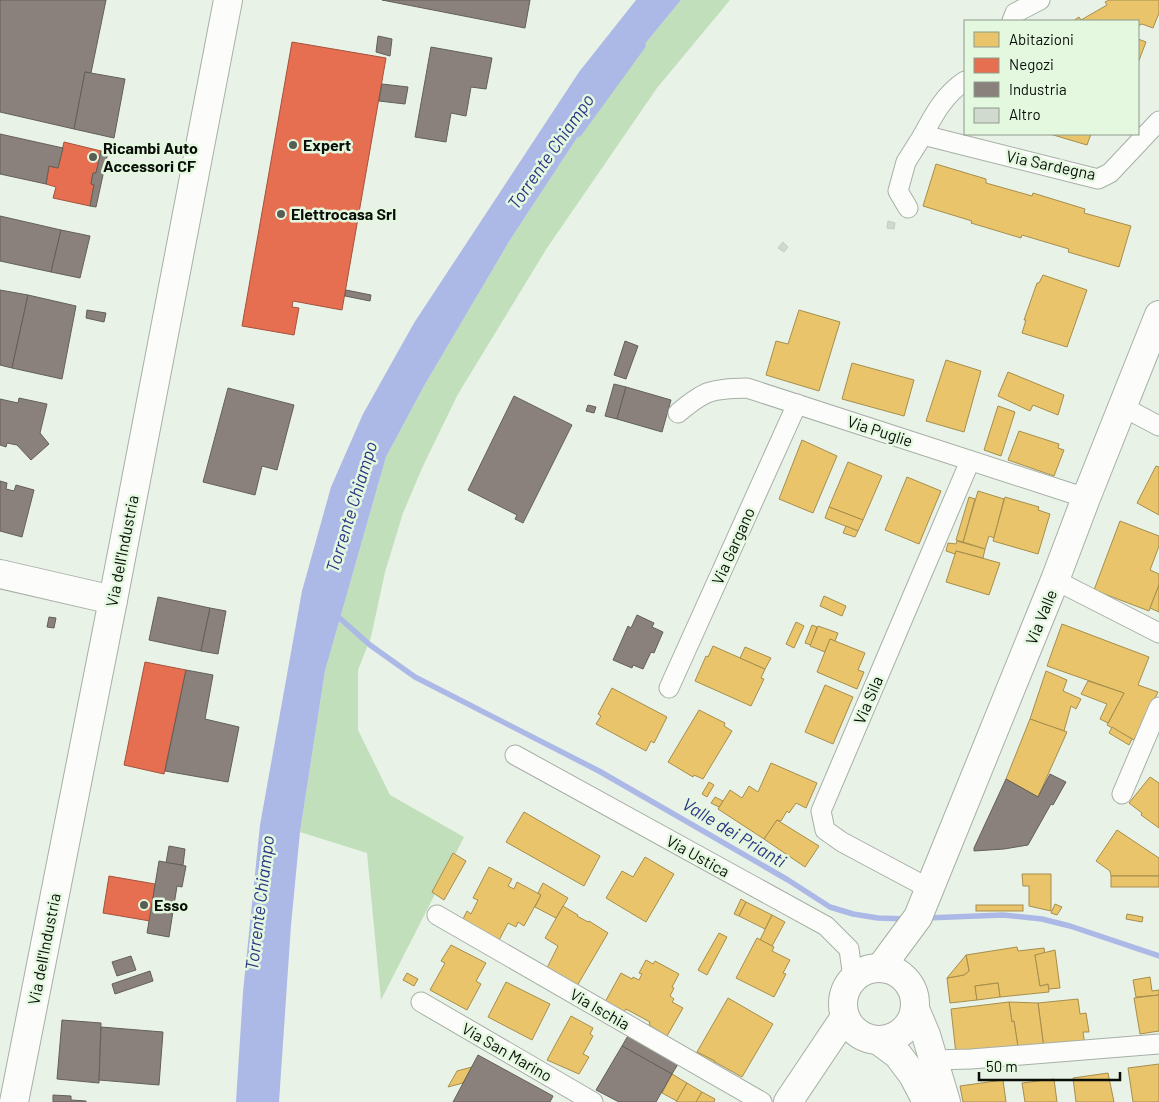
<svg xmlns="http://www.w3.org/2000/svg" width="1159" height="1102" font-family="Barlow,sans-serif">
<rect width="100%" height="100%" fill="#e8f2e6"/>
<path fill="#c1dfbb" d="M681 0H730L657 88 547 248 458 394 423 466 403 513 385 572 371 637 358 670V730L390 795 464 837 381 1000 367 853 300 832 325 671 386 457 424 386 510 240 575 141 622 72Z"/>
<path fill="#acb9e7" d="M636 0H681L622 72 575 141 510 240 424 386 386 457 325 671 300 832 291 925 279 1102H236L243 992 260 825 302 591 331 487 363 414 414 323 579 72Z"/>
<g fill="#e9c46a" stroke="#a68e4d">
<path d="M1109 0H1159V13L1153 28 1142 24 1138 26V21H1073L1079 17 1081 20 1107 5 1105 2Z"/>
<path d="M1138 39 1146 42 1138 63Z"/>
<path d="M1050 134H1091L1087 145Z"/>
<path d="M936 164 986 179V183L1032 196 1033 193 1085 209 1084 213 1131 226 1119 267 1068 252 1069 249 1022 235 1021 238 971 223 972 221 923 206Z"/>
<path d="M1043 275 1087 290 1067 347 1022 333 1026 320H1024L1037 283H1039Z"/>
<path d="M799 310 840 322 819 391 766 375 776 341 788 344Z"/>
<path d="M946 360 981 371 964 432 926 421Z"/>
<path d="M852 363 914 380 904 416 842 399Z"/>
<path d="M1008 372 1064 395 1058 415 1033 405 1030 411 998 396Z"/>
<path d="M998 406 1015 412 1001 456 984 450Z"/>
<path d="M1019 431 1059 444 1058 448 1064 450 1054 476 1008 460Z"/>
<path d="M802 440 837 456 813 513 779 499Z"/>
<path d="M848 462 882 476 863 520 829 507Z"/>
<path d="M1156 466 1159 467V515L1137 503Z"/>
<path d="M907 477 941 491 919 544 885 530Z"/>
<path d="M978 491 1004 499 994 538 989 536 985 549 963 542Z"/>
<path d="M969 497 975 499 963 542 956 540Z"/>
<path d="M1005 497 1039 507 1038 510 1050 514 1038 554 993 541Z"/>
<path d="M829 507 863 520 858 531 825 518Z"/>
<path d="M1120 521 1159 536V546L1150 570 1159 574V585L1149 611 1094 590Z"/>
<path d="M846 526 858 531 855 537 843 533Z"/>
<path d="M957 541 985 549 983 558 956 551 955 554 946 551 948 543 956 544Z"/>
<path d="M956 551 1000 563 989 595 946 582Z"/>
<path d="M1159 585V612L1150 608Z"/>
<path d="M824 596 846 606 842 616 820 606Z"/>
<path d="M796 622 804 626 794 648 786 644Z"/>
<path d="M1062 624 1149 657 1138 685 1158 692 1134 740 1107 725 1124 693 1047 666Z"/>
<path d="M812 625 817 627 811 645 805 643Z"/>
<path d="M818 626 838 633 835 641 830 639 825 652 810 646Z"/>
<path d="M830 639 865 653 858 670 864 672 857 689 817 672Z"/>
<path d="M713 646 765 669 761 678 764 679 751 706 695 681 706 656 708 657Z"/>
<path d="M745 647 771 658 765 669 740 658Z"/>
<path d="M1046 671 1067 680 1063 691 1081 699 1076 709 1071 706 1064 731 1030 719Z"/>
<path d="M1088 681 1124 693 1108 723 1100 719 1107 704 1081 694Z"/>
<path d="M825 685 853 697 833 744 805 732Z"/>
<path d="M612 688 667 717 654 743 651 741 646 751 596 724 601 716 598 714Z"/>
<path d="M699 710 725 723 724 726 732 731 703 779 694 775 693 777 668 762Z"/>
<path d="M1030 719 1067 732 1038 797 1006 779Z"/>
<path d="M1112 727 1132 739 1129 745 1109 733Z"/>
<path d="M771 763 817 783 806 808 796 803 789 813 787 811 781 821 777 820 764 839 718 809 730 790 742 798 749 786 758 792Z"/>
<path d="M1150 777 1159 783V828L1141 815 1142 813 1129 803Z"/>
<path d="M709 782 714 785 707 797 702 794Z"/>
<path d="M715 797 723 801 719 807 711 803Z"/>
<path d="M524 812 600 856 584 886 506 842Z"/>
<path d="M777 820 819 846 805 867 764 839Z"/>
<path d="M1117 830 1159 858V876H1111L1110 871 1096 861Z"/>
<path d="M453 853 466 861 444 900 432 892Z"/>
<path d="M645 857 674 874 646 922 606 898 622 871 633 877Z"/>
<path d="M489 867 512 879 508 886 514 889 517 882 541 895 524 926 518 922 516 927 508 923 496 946 459 927 467 911 471 914 478 900 473 898Z"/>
<path d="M1022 874H1051V911L1029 906V886H1023Z"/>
<rect x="1111" y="876" width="48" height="11"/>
<path d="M543 883 568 898 556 918 535 907 541 895 538 893Z"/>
<path d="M741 899 746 902 739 916 734 914Z"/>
<path d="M746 902 772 915 765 929 739 916Z"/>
<path d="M1055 904 1062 907 1057 915 1051 913Z"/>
<rect x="976" y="905" width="47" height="6"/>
<path d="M563 906 578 915 577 916 588 922 589 921 608 933 577 986 547 968 558 946 545 938Z"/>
<path d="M1127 914 1143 917 1142 922 1126 919Z"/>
<path d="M772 915 785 922 772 946 760 940Z"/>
<path d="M719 933 727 937 707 975 698 970Z"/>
<path d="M757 938 774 947 772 951 790 960 783 973 786 974 774 997 736 978Z"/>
<path d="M451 945 486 963 476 981 481 984 467 1010 430 990 445 963 441 961Z"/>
<path d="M1017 947 1018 951 1044 948 1045 954 1035 955 1040 986 1048 984 1049 992 1000 997 998 983 975 986 977 1000 950 1003 947 978 964 975 969 971 966 955Z"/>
<path d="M1055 950 1060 988 1049 989 1048 984 1040 986 1035 955Z"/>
<path d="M966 955 969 971 964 975 947 978Z"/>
<path d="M646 960 653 964 655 961 679 974 672 987 674 988 670 996 674 999 672 1002 683 1008 667 1036 649 1025 650 1022 626 1009 624 1012 605 1002 621 973 632 979 633 977 639 980 642 974 639 973Z"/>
<path d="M407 973 418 979 414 986 403 980Z"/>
<path d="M1150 977 1152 991 1159 990V995L1136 997 1133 980Z"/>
<path d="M506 982 550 1004 532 1040 488 1017Z"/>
<path d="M998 983 1000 997 977 1000 975 986Z"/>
<path d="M1159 995V1031L1140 1034 1134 998Z"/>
<path d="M728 998 773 1024 742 1077 697 1052Z"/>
<path d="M1078 999 1080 1014 1086 1013 1089 1032H1083L1085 1045 1044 1049 1038 1003Z"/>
<path d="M1009 1002 1038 1003 1044 1049 1018 1047 1014 1021 1012 1022Z"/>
<path d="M1009 1002 1012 1022 1014 1021 1018 1047 956 1054 951 1009Z"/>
<path d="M571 1016 593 1028 590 1034 593 1036 583 1054 589 1057 579 1074 547 1060Z"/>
<path d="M697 1052 715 1061 709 1071 692 1061Z"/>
<path d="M1159 1064V1102H1133L1128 1068Z"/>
<path d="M472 1067 463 1083 448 1087 457 1071Z"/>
<path d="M1108 1073 1114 1102H1076L1073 1078Z"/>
<path d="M672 1074 687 1083 677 1101 662 1093Z"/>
<path d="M1054 1079 1057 1102H1025L1022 1083Z"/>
<path d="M1003 1080 1006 1102H963L960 1086Z"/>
<path d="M687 1083 702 1092 696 1102H676Z"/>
<path d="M702 1092 715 1099 714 1102H696Z"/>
</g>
<g fill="#e76f51" stroke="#a4523b">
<path d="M292 42 386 58 342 310 293 301 292 307 299 308 294 335 242 326Z"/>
<path d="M64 142 101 151 96 173H93L91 184 94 185 90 206 53 198 56 187 46 184 49 166 58 168Z"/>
<path d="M145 662 186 670 164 774 124 765Z"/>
<path d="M109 876 155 884 150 921 103 913Z"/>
</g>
<g fill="#8a817c" stroke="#635f59">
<path d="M0 0H106L91 73 85 72 74 129 0 112Z"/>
<path d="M382 0H530L525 28Z"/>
<path d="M378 36 392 39 390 56 376 52Z"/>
<path d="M431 47 492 58 486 89 471 87 466 116 451 113 446 142 415 137Z"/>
<path d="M85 72 125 79 114 138 74 129Z"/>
<path d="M382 84 408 87 405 104 379 101Z"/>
<path d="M0 134 63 148 58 168 49 166 46 184 0 174Z"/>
<path d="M101 151 108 152 96 207 90 206 94 185 91 184 93 173H96Z"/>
<path d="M0 216 61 230 51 272 0 261Z"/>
<path d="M61 230 90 236 80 278 51 272Z"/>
<path d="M0 290 28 295 12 368 0 365Z"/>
<path d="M346 290 371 295 370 301 345 296Z"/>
<path d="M28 295 76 306 62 379 12 368Z"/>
<path d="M87 310 106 313 104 322 86 318Z"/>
<path d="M625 341 638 346 626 379 614 375Z"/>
<path d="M614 384 626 387 617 419 605 416Z"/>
<path d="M626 387 671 400 662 432 617 419Z"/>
<path d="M228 388 294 405 277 470 262 466 255 495 203 482Z"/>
<path d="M514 396 572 425 523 523 515 519 517 515 468 490Z"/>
<path d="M19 398 47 404 40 433 49 444 31 460 17 445 7 443 6 447 0 445V399L18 403Z"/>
<path d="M588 405 596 407 594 413 586 411Z"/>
<path d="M0 481 7 483 6 489 14 491 16 485 34 490 22 537 0 531Z"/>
<path d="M158 597 210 608 201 651 149 640Z"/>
<path d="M210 608 226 611 218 654 201 651Z"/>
<path d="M637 615 654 623 652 627 663 632 654 653 651 652 643 669 633 665 632 668 613 660 628 626 631 628Z"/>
<path d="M49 617 56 618 54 628 47 627Z"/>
<path d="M186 670 213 675 205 719 239 727 228 782 165 771Z"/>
<path d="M1050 774 1066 782 1053 805 1051 804 1028 845 1004 849 974 851V848L1006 779 1038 797Z"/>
<path d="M169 846 185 849 183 865 166 863Z"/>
<path d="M159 861 186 866 182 887 177 886 169 937 147 933Z"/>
<path d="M131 956 136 970 117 976 112 962Z"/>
<path d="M150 971 153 981 115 994 112 984Z"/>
<path d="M62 1020 101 1023 99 1083 57 1079Z"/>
<path d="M101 1027 163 1032 159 1085 99 1080Z"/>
<path d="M629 1034 678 1064 672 1074 622 1046Z"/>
<path d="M622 1046 672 1074 656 1102H619L596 1090Z"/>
<path d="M478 1055 553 1096 550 1102H453Z"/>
<path d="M53 1095 71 1096V1100L86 1101V1102H53Z"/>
</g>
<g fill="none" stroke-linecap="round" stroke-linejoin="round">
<g stroke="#acb9e7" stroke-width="5.5">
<path d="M579 134 643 46"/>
<path d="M335 614 370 645 415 677 599 771 788 880 830 907 853 914 878 918 907 919"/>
<path d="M926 918 1003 915 1042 919 1070 926 1159 956"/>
</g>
</g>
<g fill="#d1dacf" stroke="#c5cdc3">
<path d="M888 221 895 223 894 229 887 228Z"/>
<path d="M783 242 788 247 784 252 778 248Z"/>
</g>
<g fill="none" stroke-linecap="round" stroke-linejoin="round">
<defs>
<g id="street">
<path d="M1012 21 1015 13 1040 0"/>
<path d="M923 135C934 114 945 94 965 81"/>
<path d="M908 208 898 191 906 162 923 135 1098 179 1110 173 1159 121"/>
<path d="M1123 407 1159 426"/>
<path d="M678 413C705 390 711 389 747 388L1086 498"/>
<path d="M1055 580 1159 633"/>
<path d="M669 688 797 404"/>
<path d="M515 755 826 926 849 949 853 978"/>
<path d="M1122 794 1159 707"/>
<path d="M930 889 842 842 825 830 821 811 970 461"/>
<path d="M437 915 762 1102"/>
<path d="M421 1002 593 1102"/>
<path d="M933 1060 971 1059 1159 1044"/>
</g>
<g id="secondary">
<path d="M0 574 113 600"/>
<path d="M881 967 918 917 1055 580 1086 498 1159 315"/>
<circle cx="879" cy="1004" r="36"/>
<path d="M915 1009 926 1035 946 1102"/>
<path d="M878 1040 898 1055 913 1075 927 1102"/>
<path d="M14 1102 113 600 228 0"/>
<path d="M788 1102 845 1017"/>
</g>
</defs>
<use href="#street" stroke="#a7afa6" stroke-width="21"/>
<use href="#secondary" stroke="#a7afa6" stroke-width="30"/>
<use href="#street" stroke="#fcfdfb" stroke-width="19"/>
<use href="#secondary" stroke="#fcfdfb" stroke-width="28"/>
</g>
<g fill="#575e56" stroke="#e4f8e0" stroke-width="2">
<circle cx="293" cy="145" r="5"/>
<circle cx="93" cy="157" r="5"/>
<circle cx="281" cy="214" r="5"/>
<circle cx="144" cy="905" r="5"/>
</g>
<g text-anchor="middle" stroke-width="5" stroke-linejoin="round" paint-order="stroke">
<g font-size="16" font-weight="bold" fill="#090f08" stroke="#e4f8e0" text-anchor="start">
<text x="303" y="151">Expert</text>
<text x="103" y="154">Ricambi Auto<tspan x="103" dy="18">Accessori CF</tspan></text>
<text x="291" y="220">Elettrocasa Srl</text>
<text x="154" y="911">Esso</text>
</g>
<g font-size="16" fill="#090f08" stroke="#e4f8e0">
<text transform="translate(1051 165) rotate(12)" y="6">Via Sardegna</text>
<text transform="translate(880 431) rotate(18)" y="6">Via Puglie</text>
<text transform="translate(733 546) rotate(-66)" y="6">Via Gargano</text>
<text transform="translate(122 551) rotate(-79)" y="6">Via dell'Industria</text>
<text transform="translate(1041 617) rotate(-68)" y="6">Via Valle</text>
<text transform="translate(868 700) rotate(-67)" y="6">Via Sila</text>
<text transform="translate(698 856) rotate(29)" y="6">Via Ustica</text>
<text transform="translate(44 949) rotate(-79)" y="6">Via dell'Industria</text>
<text transform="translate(600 1009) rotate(30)" y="6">Via Ischia</text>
<text transform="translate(507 1052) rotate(30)" y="6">Via San Marino</text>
</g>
<g font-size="18" font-style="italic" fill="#2d3385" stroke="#e4f8e0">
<text transform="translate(551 152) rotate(-55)" y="6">Torrente Chiampo</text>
<text transform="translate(352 507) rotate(-73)" y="6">Torrente Chiampo</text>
<text transform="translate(734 833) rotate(31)" y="6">Valle dei Prianti</text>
<text transform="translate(260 903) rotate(-83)" y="6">Torrente Chiampo</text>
</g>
</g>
<rect x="964" y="20" width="175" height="115" fill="#e4f8e0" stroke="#8c9b8a"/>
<rect x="974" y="32" width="25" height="15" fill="#e9c46a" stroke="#8c9b8a"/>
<text x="1009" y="45" font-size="15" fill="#090f08">Abitazioni</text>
<rect x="974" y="58" width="25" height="15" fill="#e76f51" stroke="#8c9b8a"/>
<text x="1009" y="70" font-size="15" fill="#090f08">Negozi</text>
<rect x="974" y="82" width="25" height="15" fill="#8a817c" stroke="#8c9b8a"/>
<text x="1009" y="95" font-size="15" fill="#090f08">Industria</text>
<rect x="974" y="108" width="25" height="15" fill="#d1dacf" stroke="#8c9b8a"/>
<text x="1009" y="120" font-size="15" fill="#090f08">Altro</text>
<path d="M979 1072v8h141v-8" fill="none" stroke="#090f08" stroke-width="2.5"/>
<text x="986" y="1072" font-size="15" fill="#090f08" stroke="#e4f8e0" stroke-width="4" paint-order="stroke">50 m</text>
</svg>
